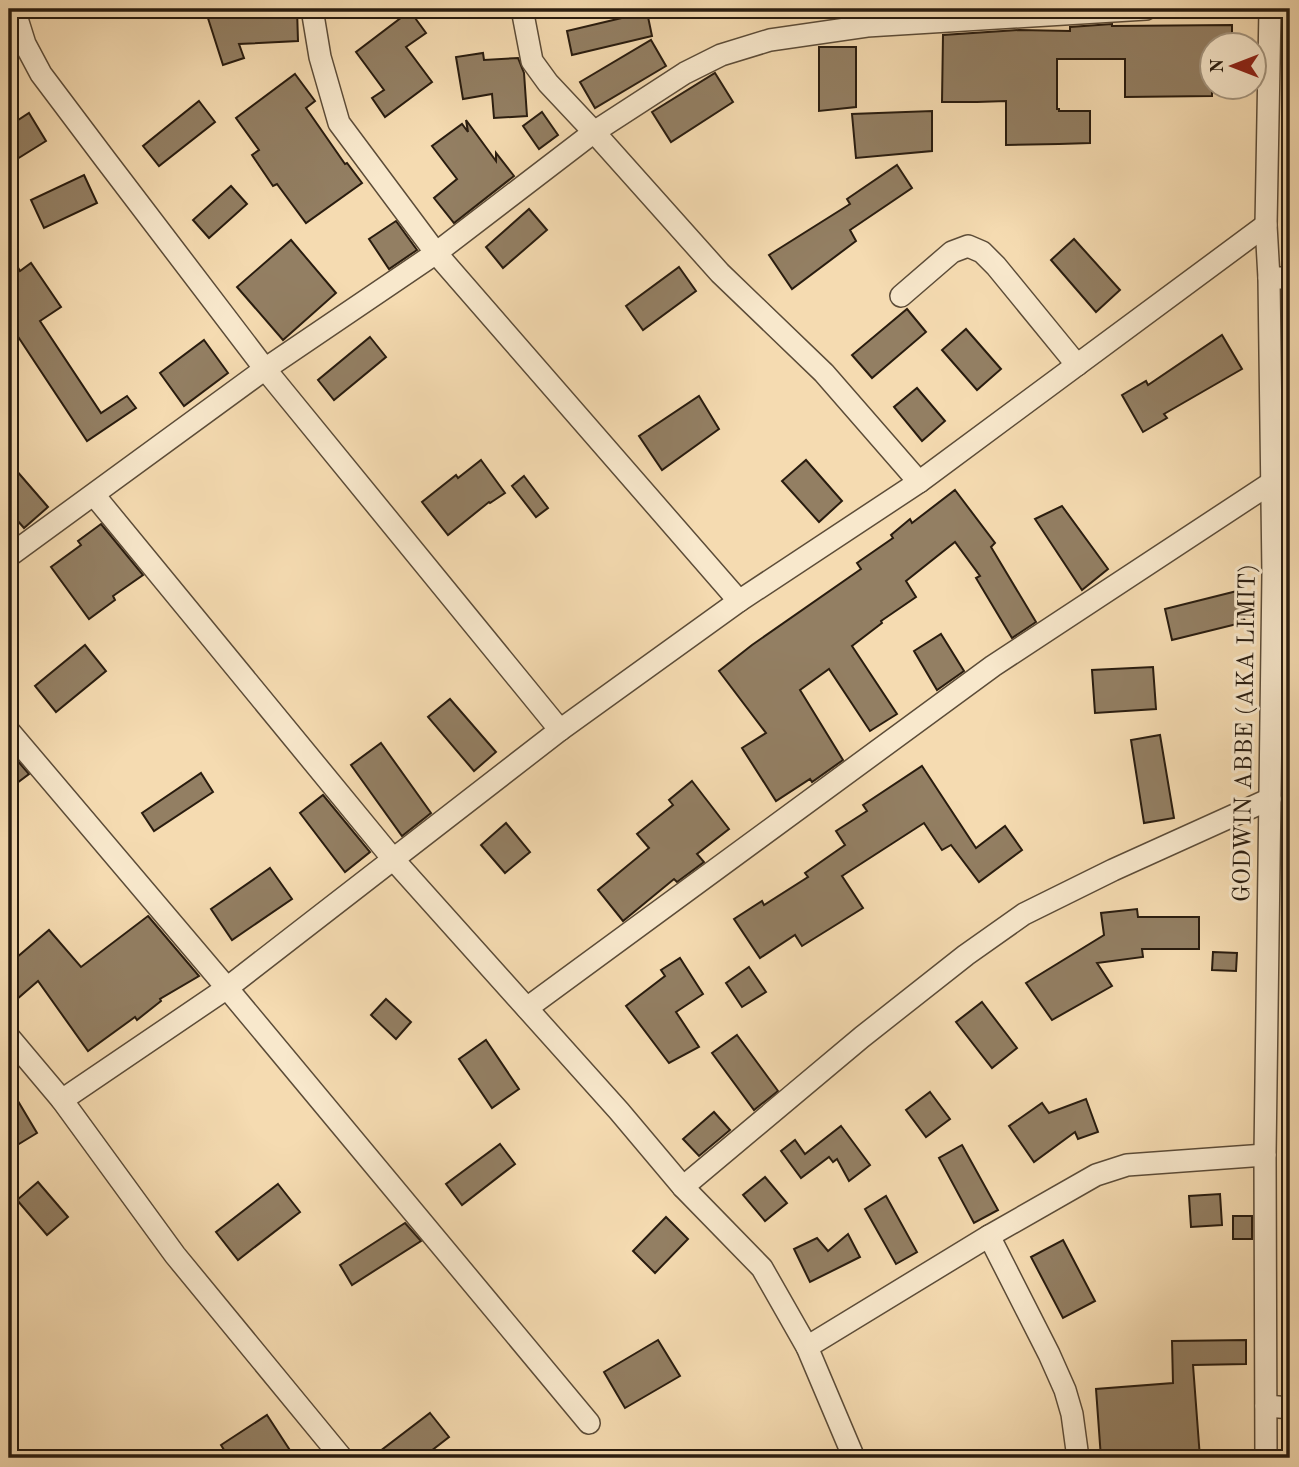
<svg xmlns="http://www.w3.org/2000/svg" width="1299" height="1467" font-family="'Old Standard TT',serif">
<rect width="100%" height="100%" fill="#f5dbb1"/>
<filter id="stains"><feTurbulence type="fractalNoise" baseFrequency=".00286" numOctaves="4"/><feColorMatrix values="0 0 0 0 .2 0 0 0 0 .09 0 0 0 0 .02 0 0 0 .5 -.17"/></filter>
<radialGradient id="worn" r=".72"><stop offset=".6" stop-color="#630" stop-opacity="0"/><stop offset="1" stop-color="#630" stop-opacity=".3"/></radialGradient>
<g fill="#937f63" stroke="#291c0f" stroke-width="2">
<path d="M217 9H297L298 41 239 44 244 58 223 65 206 12Z"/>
<path d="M410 11 426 33 406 47 432 82 385 117 372 98 384 90 356 52Z"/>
<path d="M647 12 652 36 572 55 567 31Z"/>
<path d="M1112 24V26L1232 25V46H1212V96L1125 97V59H1057V109H1059V111H1090V143L1059 144 1006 145V101L977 102H942L943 35 1019 30 1070 31V27Z"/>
<path d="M651 40 666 66 595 108 580 82Z"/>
<path d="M819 47H856V107L819 111Z"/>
<path d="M483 53 484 60 518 58 524 73 527 116 494 118 492 94 463 99 456 57Z"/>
<path d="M715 73 733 102 671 142 652 112Z"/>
<path d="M295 74 315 101 306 108 345 164 347 163 362 183 306 223 277 184 273 186 252 155 259 150 236 118Z"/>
<path d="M199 101 215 122 159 166 143 146Z"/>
<path d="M932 111V151L856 158 852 114Z"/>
<path d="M542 112 558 135 539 149 523 126Z"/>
<path d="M29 113 46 141 9 164V126Z"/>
<path d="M466 120 496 161V153L514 176 454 223 434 198 457 179 432 146 462 124 468 132Z"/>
<path d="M897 165 912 188 850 230 856 241 792 289 769 255 850 204 847 199Z"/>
<path d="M84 175 97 203 44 228 31 200Z"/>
<path d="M231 186 247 204 209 238 193 220Z"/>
<path d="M529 209 547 230 503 268 486 247Z"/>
<path d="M396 221 417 250 389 269 369 239Z"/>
<path d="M1074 239 1120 290 1096 312 1051 260Z"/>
<path d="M291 240 336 293 283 340 237 287Z"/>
<path d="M9 252 20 271 31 263 61 307 40 321 101 413 127 396 136 408 87 441 9 323Z"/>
<path d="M679 267 696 291 643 330 626 306Z"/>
<path d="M907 309 926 332 872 378 852 355Z"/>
<path d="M966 329 1001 369 977 390 942 350Z"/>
<path d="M1222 335 1242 369 1164 414 1167 418 1143 432 1122 395 1146 381 1148 385Z"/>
<path d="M370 337 386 357 334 400 318 380Z"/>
<path d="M204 340 228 373 184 406 160 373Z"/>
<path d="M917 388 945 421 922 441 894 407Z"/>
<path d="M699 396 719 429 662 470 639 436Z"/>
<path d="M481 460 505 493 490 503 489 502 448 535 422 502 456 475 458 478Z"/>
<path d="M806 460 842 501 819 522 782 481Z"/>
<path d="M9 462 48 507 24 528 9 511Z"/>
<path d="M524 476 548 508 536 517 512 486Z"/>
<path d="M955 490 995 543 991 547 1036 622 1012 638 976 578 980 576 955 542 906 581 916 597 881 621 882 623 852 646 897 714 870 731 829 669 800 690 843 760 812 782 810 779 776 801 742 748 766 733 719 671 752 645 861 569 857 563 893 538 891 535 910 519 912 523Z"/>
<path d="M1062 506 1108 569 1082 590 1035 519Z"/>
<path d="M101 524 143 575 113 596 115 600 89 619 51 567 81 545 78 541Z"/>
<path d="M1237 591 1245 622 1172 640 1165 609Z"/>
<path d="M941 634 964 671 937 690 914 651Z"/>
<path d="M85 645 106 671 56 712 35 686Z"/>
<path d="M1153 667 1156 709 1095 713 1092 670Z"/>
<path d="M450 699 496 752 474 771 428 717Z"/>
<path d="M1160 735 1174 818 1144 823 1131 740Z"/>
<path d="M381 743 431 813 402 836 351 765Z"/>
<path d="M9 751 29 774 9 789Z"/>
<path d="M922 766 976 848 1005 826 1022 850 979 882 951 845 942 850 924 823 842 876 863 908 802 946 795 935 760 958 734 919 762 901 764 905 808 877 805 873 845 845 836 831 867 811 863 805Z"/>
<path d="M201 773 213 792 154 831 142 813Z"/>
<path d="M692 781 729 829 697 854 704 862 677 882 674 879 623 921 598 890 649 848 637 834 673 805 669 800Z"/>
<path d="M323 795 370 852 345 872 300 813Z"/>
<path d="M506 823 530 852 505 873 481 845Z"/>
<path d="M270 868 292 899 232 940 211 909Z"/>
<path d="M1137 909 1138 917H1199V949H1142L1143 957 1097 963 1112 986 1052 1020 1026 983 1104 935 1101 913Z"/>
<path d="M148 916 199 976 160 999 161 1001 137 1020 135 1017 88 1051 38 981 9 1006V964L49 930 81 967Z"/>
<path d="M1213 952 1237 953 1236 971 1212 970Z"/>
<path d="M680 958 703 994 676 1012 699 1047 669 1063 626 1006 665 976 661 970Z"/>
<path d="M749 967 766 992 742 1007 726 983Z"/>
<path d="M386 999 411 1022 396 1039 371 1015Z"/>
<path d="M982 1002 1017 1048 992 1068 956 1022Z"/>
<path d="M737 1035 778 1091 754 1110 712 1053Z"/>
<path d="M486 1040 519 1089 492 1108 459 1059Z"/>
<path d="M9 1086 37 1133 9 1150Z"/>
<path d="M930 1092 950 1119 926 1137 906 1110Z"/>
<path d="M1086 1099 1098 1132 1078 1139 1075 1132 1034 1162 1009 1126 1042 1103 1049 1113Z"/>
<path d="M714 1112 730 1130 699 1156 683 1139Z"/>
<path d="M841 1126 870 1165 849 1181 837 1159 833 1162 829 1157 801 1178 781 1151 795 1140 805 1154Z"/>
<path d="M500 1144 515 1164 462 1205 446 1184Z"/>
<path d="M962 1145 998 1210 974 1223 939 1158Z"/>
<path d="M765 1177 787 1203 765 1221 743 1195Z"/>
<path d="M38 1182 68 1217 47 1235 17 1200Z"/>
<path d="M278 1184 300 1212 238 1260 216 1232Z"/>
<path d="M1220 1194 1222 1225 1191 1227 1189 1196Z"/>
<path d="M886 1196 917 1252 896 1264 865 1209Z"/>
<rect x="1233" y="1216" width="19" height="23"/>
<path d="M666 1217 688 1239 655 1273 633 1251Z"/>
<path d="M405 1223 421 1241 352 1285 340 1265Z"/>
<path d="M848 1234 860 1257 810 1282 794 1249 817 1238 828 1251Z"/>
<path d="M1063 1240 1095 1301 1063 1318 1031 1257Z"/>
<path d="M658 1340 680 1376 625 1408 604 1372Z"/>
<path d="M1246 1340V1364L1193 1365 1200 1458H1101L1096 1389 1173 1383 1172 1341Z"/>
<path d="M430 1413 449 1437 422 1458H371Z"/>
<path d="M267 1415 295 1458H229L221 1445Z"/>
</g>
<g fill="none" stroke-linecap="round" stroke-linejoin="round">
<defs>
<g id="minor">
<path d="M14 9 25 44 41 74 105 159 265 369 560 730"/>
<path d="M312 9 320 57 339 123 436 253 739 601"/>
<path d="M522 9 532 61 548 83 594 132 720 273 824 373 919 482"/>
<path d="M1269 278H1290"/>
<path d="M901 296 952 252 968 246 982 252 996 266 1077 365"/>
<path d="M94 495 393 859 619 1111 683 1187 762 1268 807 1347 854 1458"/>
<path d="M9 556 265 369 436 253 594 132 685 73 721 55 770 40 867 26 1146 9"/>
<path d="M9 731 227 988 589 1423"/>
<path d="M527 1008 993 666 1271 483"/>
<path d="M9 1037 62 1100 175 1255 342 1458"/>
<path d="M62 1100 227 988 560 730 739 601 919 482 1266 225"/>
<path d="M683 1187 862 1037 966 955 1024 914 1113 870 1270 799"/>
<path d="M989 1236 1049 1354 1065 1390 1072 1414 1078 1458"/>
<path d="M807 1347 989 1236 1096 1175 1127 1165 1265 1155"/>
<path d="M1266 1406 1290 1408"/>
<path d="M1266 1458 1265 1155 1273 574 1269 278 1266 225 1270 9"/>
</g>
</defs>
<use href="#minor" stroke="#5c4c38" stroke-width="24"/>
<use href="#minor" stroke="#f8e8cc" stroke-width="21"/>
</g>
<g text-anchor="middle" stroke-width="6" stroke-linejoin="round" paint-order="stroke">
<g font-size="24" fill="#291c0f" stroke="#f8e8cc">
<text transform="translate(1244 733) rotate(-89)" y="8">GODWIN ABBE (AKA LIMIT)</text>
</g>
</g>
<rect width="1299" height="1467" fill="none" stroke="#f5dbb1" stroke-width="35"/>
<rect x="10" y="10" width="1278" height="1446" fill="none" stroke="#291c0f" stroke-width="3.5"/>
<rect x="18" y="18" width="1264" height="1432" fill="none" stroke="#291c0f" stroke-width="2"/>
<g transform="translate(1233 66) rotate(270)"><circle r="33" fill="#f8e8cc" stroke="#a59680" stroke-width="2"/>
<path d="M0-5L12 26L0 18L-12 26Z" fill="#8f2418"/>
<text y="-10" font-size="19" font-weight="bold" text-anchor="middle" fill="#291c0f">N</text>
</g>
<rect width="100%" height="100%" filter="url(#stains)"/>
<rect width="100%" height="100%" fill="url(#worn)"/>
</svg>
